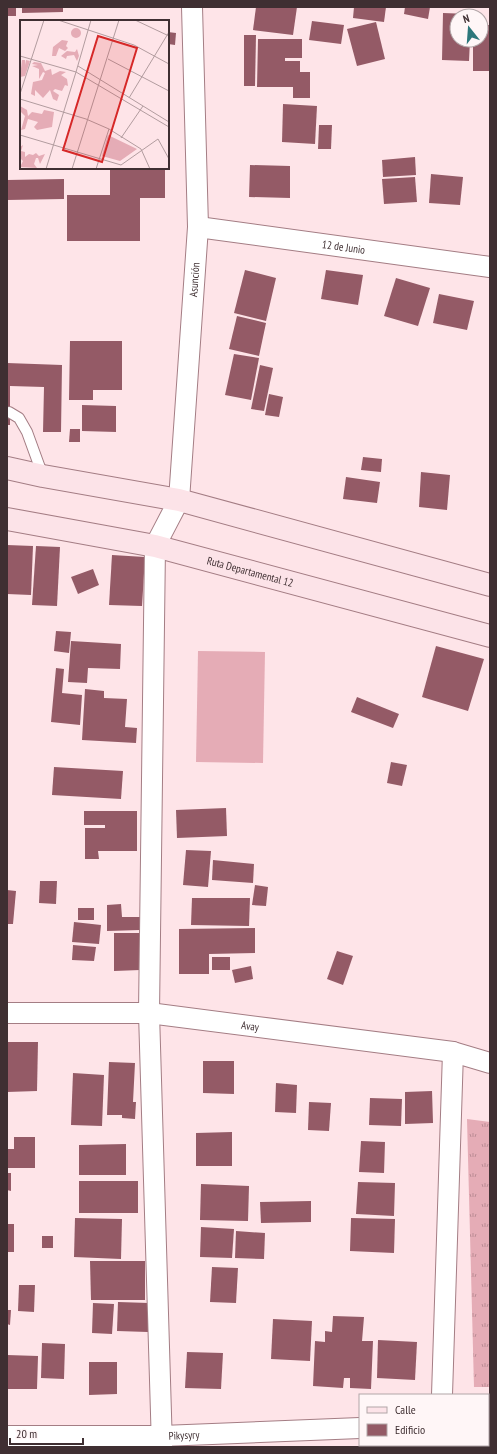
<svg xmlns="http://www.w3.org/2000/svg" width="497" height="1454" font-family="'PT Sans Narrow',sans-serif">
<defs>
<pattern id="grass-tufts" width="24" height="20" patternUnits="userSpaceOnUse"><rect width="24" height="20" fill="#e5acb6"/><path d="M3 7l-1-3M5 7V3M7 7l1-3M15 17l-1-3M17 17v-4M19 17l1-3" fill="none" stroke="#bb8c95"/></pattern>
</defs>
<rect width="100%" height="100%" fill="#fee4e8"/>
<path fill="url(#grass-tufts)" d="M467 1119 490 1122V1387H474Z"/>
<path fill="#e5acb6" d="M198 651 265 652 263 763 196 762Z"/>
<g fill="#945a66">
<rect x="7" y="7" width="9" height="9"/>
<path d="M22 7H63V12L22 13Z"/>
<path d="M256 7H297L293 35 253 30Z"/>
<path d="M354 7H386L384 22 353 18Z"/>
<path d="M405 7H430L428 19 404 14Z"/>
<path d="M443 13 470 14V16H457V40H470L469 61 442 60Z"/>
<path d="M312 21 344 25 341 44 309 40Z"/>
<path d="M376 22 385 59 357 66 347 29Z"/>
<path d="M481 25H490V71H473V40H481Z"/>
<path d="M168 32 176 33 175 45 168 44Z"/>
<path d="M244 35H256L255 86H244Z"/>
<path d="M258 39H302V58H285V61H300V72H310V98H293V87H257Z"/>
<path d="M283 104 317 106 315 144 282 142Z"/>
<path d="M319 125H332L331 149H318Z"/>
<path d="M415 157 416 175 383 177 382 160Z"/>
<path d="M250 165 290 166V198L249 197Z"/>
<path d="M110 168H165V198H140V241H67V195H110Z"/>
<path d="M431 174 463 177 460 205 429 203Z"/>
<path d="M415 177 417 202 384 204 382 179Z"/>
<path d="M64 179V199L7 200V180Z"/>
<path d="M245 270 276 278 266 321 234 313Z"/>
<path d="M326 270 363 275 358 305 321 299Z"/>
<path d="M396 278 430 288 418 326 384 316Z"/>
<path d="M439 294 474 301 467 330 433 323Z"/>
<path d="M237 316 266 323 259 356 229 349Z"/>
<path d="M70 341H122V390H93V400H69Z"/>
<path d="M234 354 259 358 251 400 225 395Z"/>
<path d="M7 363 62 365 61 432H43L44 387 10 386V425H7Z"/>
<path d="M260 365 273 368 264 411 251 409Z"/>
<path d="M269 394 283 397 279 417 265 415Z"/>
<path d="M82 405 116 406V432L82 431Z"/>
<path d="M70 429H80V442H69Z"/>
<path d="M363 457 382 459 381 472 361 470Z"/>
<path d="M421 472 450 475 447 510 419 507Z"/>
<path d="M346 477 380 482 377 503 343 499Z"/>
<path d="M7 545 33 546 31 595 7 594Z"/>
<path d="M36 546 60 547 57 606 32 605Z"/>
<path d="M112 555 145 557 142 606 109 605Z"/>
<path d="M93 569 99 585 78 594 71 577Z"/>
<path d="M56 631 71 632 69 653 54 651Z"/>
<path d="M71 641 121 644 120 669 88 668 87 683 68 682Z"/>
<path d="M436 646 484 659 468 711 422 697Z"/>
<path d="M56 668 64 669 62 693 82 695 80 725 51 722Z"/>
<path d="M85 689 104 691V698L127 699 125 727 137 728 136 743 82 740Z"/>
<path d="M357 697 399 714 393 728 351 712Z"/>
<path d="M391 762 407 765 402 786 387 783Z"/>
<path d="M54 767 123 771 121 799 52 795Z"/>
<path d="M226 808 227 836 177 838 176 810Z"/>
<path d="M84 811H137V851H98L99 859H85V828H105V825H84Z"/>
<path d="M186 850 211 851 208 887 183 885Z"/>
<path d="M213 860 254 864 253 883 212 880Z"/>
<path d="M40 881H57L56 904 39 903Z"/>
<path d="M255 885 268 887 266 906 252 905Z"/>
<path d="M7 890 16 891 13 924H7Z"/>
<path d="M192 898H250L249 926 191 925Z"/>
<path d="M121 904 122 917H140V930L107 931V905Z"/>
<rect x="78" y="908" width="16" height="12"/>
<path d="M74 922 101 925 99 944 72 942Z"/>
<path d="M255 928V953L209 954V974H179V929Z"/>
<path d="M114 933H139L140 970 114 971Z"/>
<path d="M73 945 96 947 94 961 72 960Z"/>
<path d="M337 951 353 956 343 985 327 979Z"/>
<rect x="212" y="957" width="18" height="13"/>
<path d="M251 966 253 979 235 983 232 970Z"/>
<path d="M7 1042H38L37 1091 7 1092Z"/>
<path d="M203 1061H234V1094L203 1093Z"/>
<path d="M109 1062 135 1063 133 1102H136L135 1119 122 1118V1115H107Z"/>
<path d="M73 1073 104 1075 102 1126 71 1125Z"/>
<path d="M276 1083 297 1085 296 1113 275 1112Z"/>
<path d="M432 1091 433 1123 405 1124V1092Z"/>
<path d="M370 1098 402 1099 401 1126 369 1125Z"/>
<path d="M309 1102 331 1103 329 1131 308 1130Z"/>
<path d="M232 1132V1166H196V1133Z"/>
<path d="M14 1137H35V1168H7V1149H14Z"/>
<path d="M361 1141 385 1142 384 1173 359 1172Z"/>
<path d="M126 1144V1175H79V1145Z"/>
<path d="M7 1173H11V1191L7 1190Z"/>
<rect x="79" y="1181" width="59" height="32"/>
<path d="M358 1182 395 1183 394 1216 356 1214Z"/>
<path d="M201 1184 249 1186 248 1221 200 1220Z"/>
<path d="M311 1201V1222L261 1223 260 1202Z"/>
<path d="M75 1218 122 1219 121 1259 74 1257Z"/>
<path d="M351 1218 395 1219 394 1253 350 1251Z"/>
<rect x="7" y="1224" width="7" height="28"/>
<path d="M201 1227 234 1229 232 1258 200 1257Z"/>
<path d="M236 1231 265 1233 264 1259 235 1258Z"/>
<rect x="42" y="1236" width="11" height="12"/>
<path d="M90 1261H145V1300H91Z"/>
<path d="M212 1267 238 1268 236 1303 210 1302Z"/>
<path d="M19 1285H35L34 1312 18 1311Z"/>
<path d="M118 1302 149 1303 148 1332 117 1331Z"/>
<path d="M93 1303 114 1304 112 1334 92 1333Z"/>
<path d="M7 1310H11L10 1325 7 1324Z"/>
<path d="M333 1316 364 1317 362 1341H373L371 1389 350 1388V1378H344L343 1388 313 1386 315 1341 325 1342V1331L332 1332Z"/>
<path d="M273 1319 312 1321 310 1361 271 1359Z"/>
<path d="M378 1340 417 1342 415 1380 377 1378Z"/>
<path d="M42 1343 65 1344 64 1379 41 1378Z"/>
<path d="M187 1352 223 1353 221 1389 185 1388Z"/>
<path d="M7 1355 38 1356 37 1389H7Z"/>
<path d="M89 1362H117V1394L89 1395Z"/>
</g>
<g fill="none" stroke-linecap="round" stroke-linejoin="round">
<defs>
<path id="service" d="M9 412 19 418 27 432 43 476"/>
<g id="minor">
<path id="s1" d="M198 227 490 267"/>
<path id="s2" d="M7 1013H149L453 1052 490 1063"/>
<path d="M442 1395 453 1052"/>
<path d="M488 1423H490"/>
<path id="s3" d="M7 1436H162L360 1428"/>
<path d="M441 1445V1447"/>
<path id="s4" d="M162 1447 149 1013 155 546 179 500 198 227 192 7"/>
</g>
<g id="secondary">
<path d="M7 468 43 476 179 500 490 585"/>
<path id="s5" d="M7 519 155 546 490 636"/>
</g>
</defs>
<use href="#service" stroke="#a47d84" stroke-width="12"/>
<use href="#minor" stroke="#a47d84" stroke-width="22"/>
<use href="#secondary" stroke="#a47d84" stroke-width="24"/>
<use href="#service" stroke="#fff" stroke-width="10"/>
<use href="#minor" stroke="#fff" stroke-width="20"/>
<use href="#secondary" stroke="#fce3e8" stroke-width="22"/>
</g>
<g text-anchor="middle" stroke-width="4" stroke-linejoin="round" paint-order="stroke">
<g font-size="11" fill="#3f2f32" stroke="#fff6f7">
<text dy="4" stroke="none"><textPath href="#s1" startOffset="147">12 de Junio</textPath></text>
<text dy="4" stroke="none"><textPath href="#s4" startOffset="1174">Asunción</textPath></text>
<text dy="4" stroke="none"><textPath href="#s5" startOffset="249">Ruta Departamental 12</textPath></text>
<text dy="4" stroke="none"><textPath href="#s2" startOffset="244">Avay</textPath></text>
<text dy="4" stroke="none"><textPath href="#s3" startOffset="177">Pikysyry</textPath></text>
</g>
</g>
<g transform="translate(20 20)">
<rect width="149" height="149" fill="#fee4e8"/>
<path d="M51 13a5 5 0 1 1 10 0a5 5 0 1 1-10 0ZM42 20 48 21 46 26 48 28 45 31 39 28 36 36H32L33 27ZM57 29 59 36 57 41 54 35 47 36 46 39 41 36 47 31 55 32ZM2 40H5V45L6 40 10 41 5 56 0 57ZM14 42 21 43 25 51 31 49 32 55 40 51 46 52 41 55 47 59 48 66 45 65 42 71 35 69 33 71 39 75 37 81 33 79 30 70 23 78 15 70V76L11 74 13 62 22 60 25 53 23 52 19 59V49L12 46 18 45 12 44ZM88 115 117 129 100 141 82 136Z" fill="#e5acb6"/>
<path d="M0 86 7 90 8 96 12 92 22 94 24 90 34 92 32 107 17 110 14 107 18 102 8 99 5 109 1 110 5 96 0 91ZM3 125 1 131 5 132V137L9 134 13 135 16 133 19 136 25 134 20 144 18 138H16L14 144 17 148 0 147 3 141 0 138V127Z" fill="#e5acb6"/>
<path d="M89 120 98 123 93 138 84 135Z" fill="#e5acb6"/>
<path fill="none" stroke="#b29c9f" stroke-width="1" d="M38 0 114 25 149 44M71 0 56 52 149 107M115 0 149 16M0 36 56 52 26 149M88 39 149 71M58 46 149 102M0 74 24 0M109 78 149 12M0 79 66 99 89 109 121 129 130 149M0 115 101 145M101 118 123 86M101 145 138 119 149 139M52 149 99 0M76 149 89 109"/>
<path fill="#d62828" fill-opacity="0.15" stroke="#d62828" stroke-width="2" d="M78 16 117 28 82 142 43 130Z"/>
<rect width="149" height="149" fill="none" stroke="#3f2f32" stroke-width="2"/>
</g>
<rect width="497" height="1454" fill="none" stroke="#3f2f32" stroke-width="16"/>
<rect x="359" y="1394" width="130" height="52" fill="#fff6f7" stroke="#b2a6a8"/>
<rect x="367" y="1407" width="20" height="6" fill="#fce3e8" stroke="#b2a6a8"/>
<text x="395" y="1414" font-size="12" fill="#3f2f32">Calle</text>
<rect x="367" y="1424" width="20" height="12" fill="#945a66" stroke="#b2a6a8"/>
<text x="395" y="1434" font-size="12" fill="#3f2f32">Edificio</text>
<g transform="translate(469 28) rotate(343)"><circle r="19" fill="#fff6f7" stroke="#b2a6a8"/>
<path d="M0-3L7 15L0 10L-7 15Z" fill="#2d777b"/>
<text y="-6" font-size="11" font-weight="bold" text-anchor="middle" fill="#3f2f32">N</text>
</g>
<path d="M10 1438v6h73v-6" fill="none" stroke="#3f2f32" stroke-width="2"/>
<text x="16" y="1438" font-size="12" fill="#3f2f32" stroke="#fff6f7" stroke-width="3" paint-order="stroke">20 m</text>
</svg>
